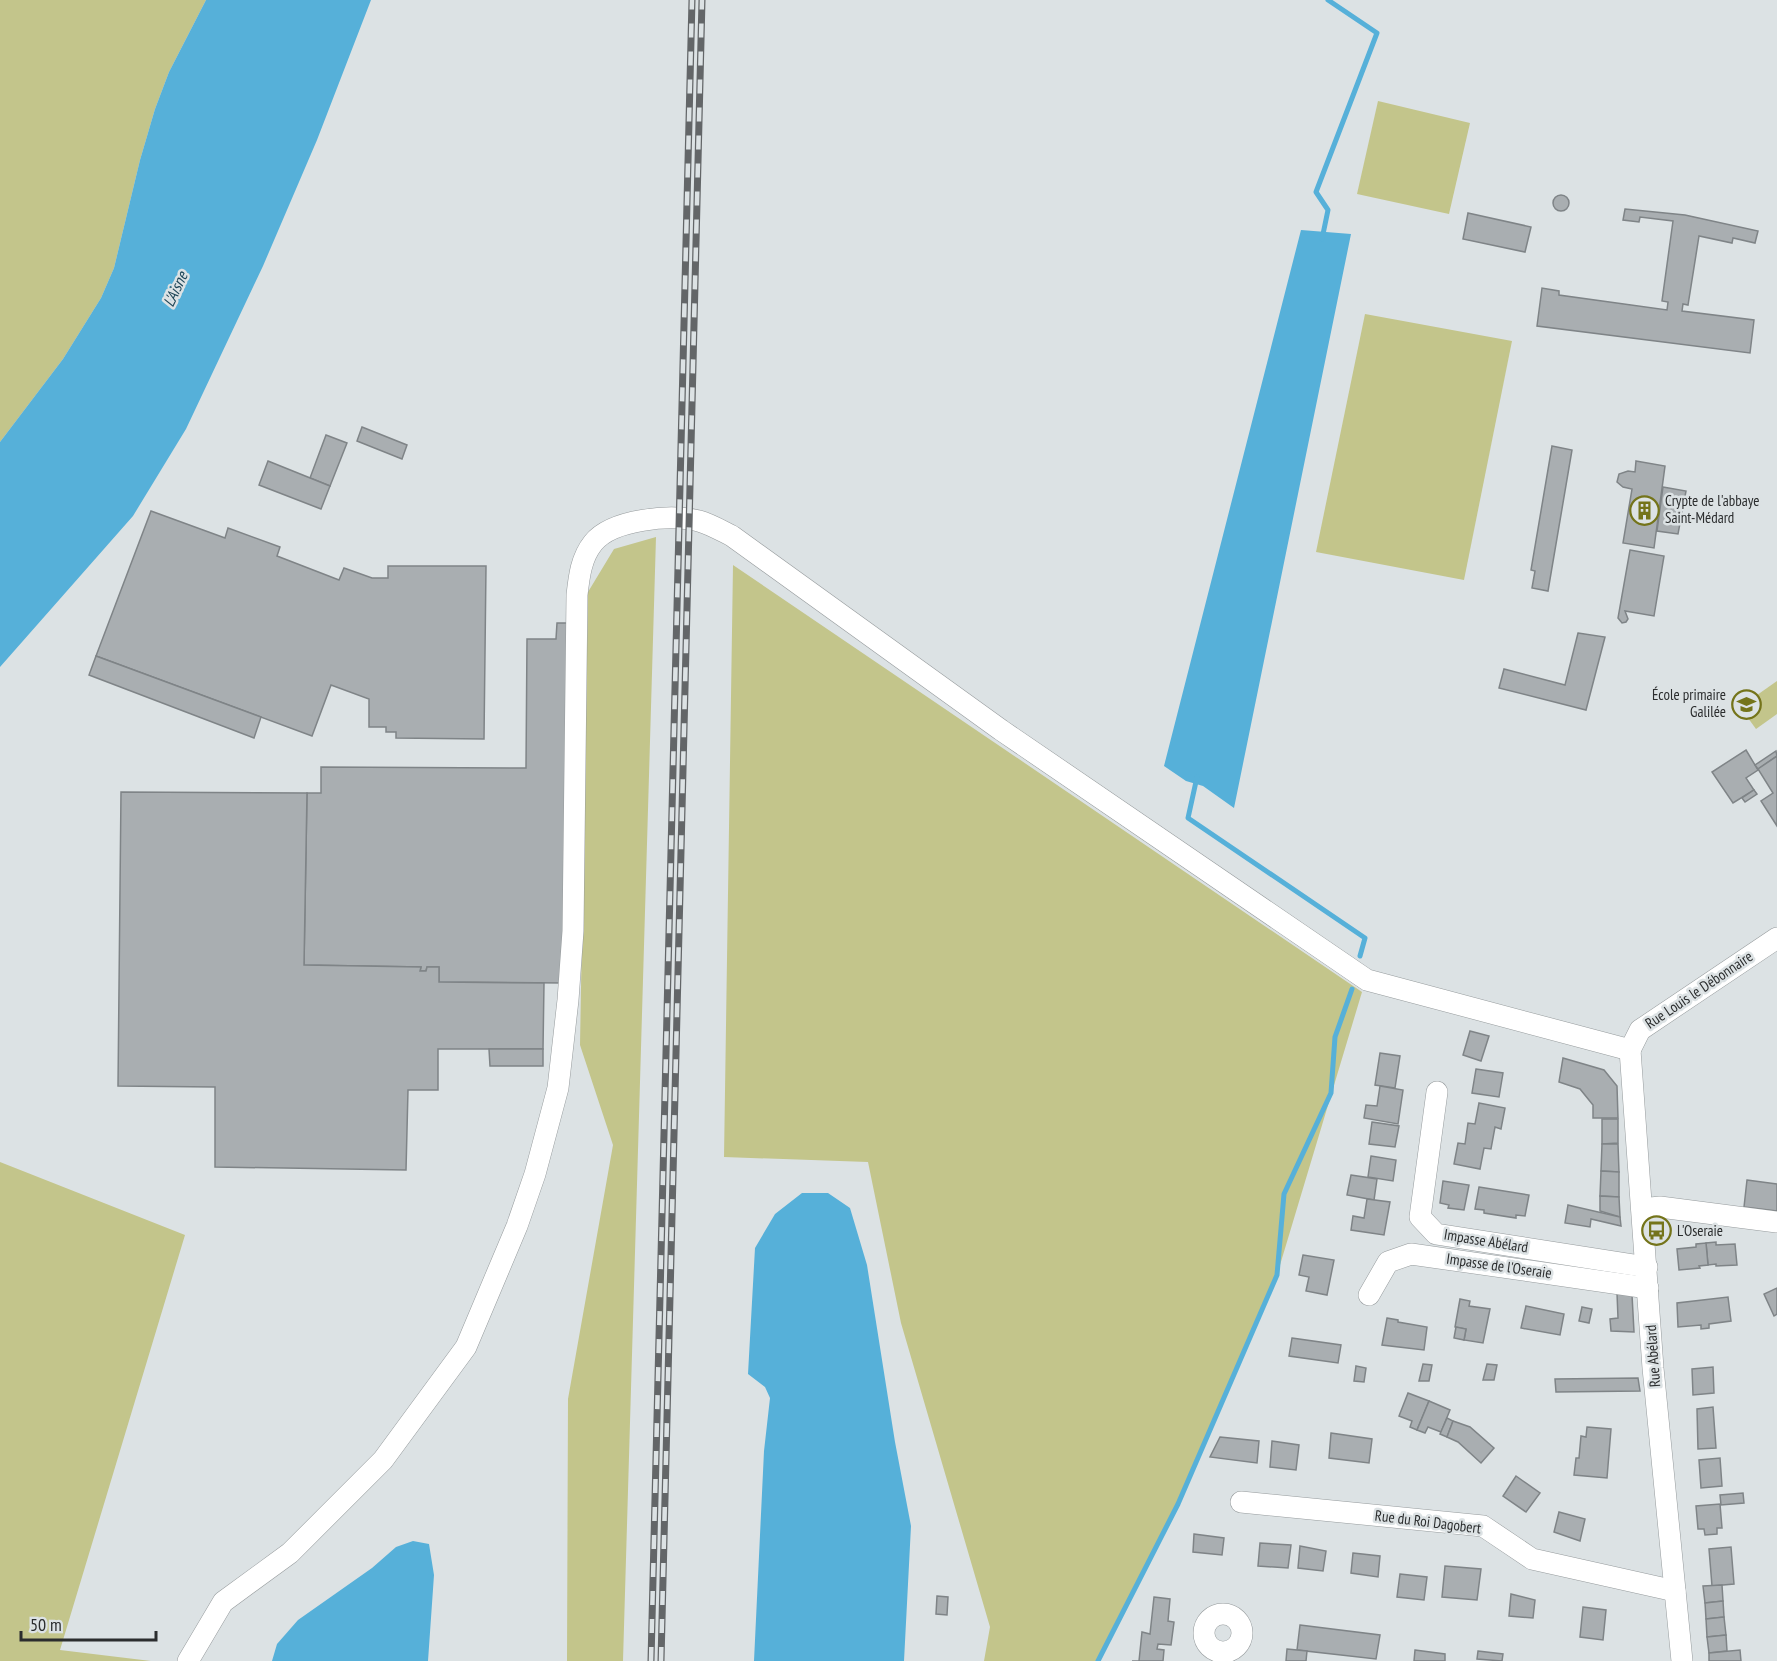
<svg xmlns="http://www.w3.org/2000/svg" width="1777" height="1661" font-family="'PT Sans Narrow',sans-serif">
<rect width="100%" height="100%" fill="#dce2e4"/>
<g fill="#c3c58b">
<path d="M0 0H206L169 72 155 109 140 160 114 268 101 298 63 359 0 442Z"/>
<path d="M1378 101 1470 123 1449 214 1357 194Z"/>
<path d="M1365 314 1512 341 1464 580 1316 552Z"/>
<path d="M656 537 623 1661H567L568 1399 613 1145 580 1045 588 592 614 549Z"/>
<path d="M733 565 1362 992 1277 1275 1178 1504 1098 1661H984L990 1627 901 1323 868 1162 724 1157Z"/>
<path d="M1777 681V714L1756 729 1740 707Z"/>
<path d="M0 1162 185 1235 60 1650 151 1661H0Z"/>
</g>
<g fill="#56b0d9">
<path d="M206 0H371L317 140 263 266 186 429 133 516 0 667V442L63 359 101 298 114 268 140 160 155 109 169 72Z"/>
<path d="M1301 230 1351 234 1234 808 1203 786 1186 781 1164 766Z"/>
<path d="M802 1193H828L850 1208 867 1265 895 1442 911 1526 904 1661H754L764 1451 770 1398 765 1387 748 1374 755 1248 775 1214Z"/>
<path d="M413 1541 429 1544 434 1575 428 1661H272L277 1644 298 1620 372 1568 396 1547Z"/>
</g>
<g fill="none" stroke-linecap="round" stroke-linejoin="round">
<g stroke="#56b0d9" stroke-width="5">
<path d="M1322 239 1328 210 1316 192 1377 33 1328 0"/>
<path d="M1197 777 1188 818 1365 938 1360 956"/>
<path d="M1098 1661 1178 1504 1277 1275 1284 1194 1331 1093 1335 1037 1352 989"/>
</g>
</g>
<g fill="#a9aeb1" stroke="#7f8487" stroke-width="1.5">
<circle cx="1561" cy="203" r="8"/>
<path d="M1625 209 1685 215 1758 231 1755 243 1733 238 1732 243 1699 236 1688 305 1683 304 1682 311 1754 320 1750 353 1537 326 1542 288 1559 291V295L1667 310 1668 302 1662 301 1673 221 1640 217 1639 222 1623 220Z"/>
<path d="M1468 213 1531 227 1525 252 1463 239Z"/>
<path d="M362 427 407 445 402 459 357 441Z"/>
<path d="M326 435 347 443 330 486 310 478Z"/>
<path d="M1552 446 1572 450 1548 591 1532 588 1535 571 1531 570Z"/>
<path d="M268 461 330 486 321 509 259 485Z"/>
<path d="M1636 461 1665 466 1654 548 1623 543 1632 489 1623 487 1617 482 1619 474 1628 471 1635 472Z"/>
<path d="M1663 487 1686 491 1678 534 1657 531Z"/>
<path d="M151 511 225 538 228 528 280 547 277 556 339 580 344 568 372 578H388V566H486L484 739 396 738V732H386V727H369V699L331 685 312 736 96 656Z"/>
<path d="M1630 550 1664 556 1654 616 1625 611 1628 619 1626 622 1622 623 1618 618Z"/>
<path d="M557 623H569L563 983 439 982V967H427L426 971H420L421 967 304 965 307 793H321V767L526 768 527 639H556Z"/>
<path d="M1578 633 1605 637 1586 710 1499 688 1504 669 1565 685Z"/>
<path d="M96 656 261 717 254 738 89 675Z"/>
<path d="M1746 750 1758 770 1746 778 1754 790 1733 803 1712 772Z"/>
<path d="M1776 751 1777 756 1758 769 1755 765Z"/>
<path d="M1777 756V826L1761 801 1773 793 1758 769Z"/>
<path d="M1754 790 1757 794 1745 802 1742 798Z"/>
<path d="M121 792 307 793 304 965 421 967 420 971H426L427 967H439V982L544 983 543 1049H438V1090H408L406 1170 215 1167V1087L118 1086Z"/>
<path d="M1470 1031 1489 1036 1481 1061 1463 1055Z"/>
<path d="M489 1049H543V1066H490Z"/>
<path d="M1380 1053 1400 1056 1395 1088 1375 1085Z"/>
<path d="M1563 1058 1604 1070 1617 1086 1618 1118H1593V1105L1580 1089 1559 1082Z"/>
<path d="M1476 1069 1503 1073 1499 1097 1472 1093Z"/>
<path d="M1380 1086 1403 1090 1398 1124 1364 1118 1366 1105 1377 1106Z"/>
<path d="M1479 1103 1505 1108 1501 1129 1495 1127 1491 1149 1484 1148 1480 1169 1454 1164 1458 1143 1465 1144 1468 1123 1475 1124Z"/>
<path d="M1602 1119H1618V1143L1602 1144Z"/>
<path d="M1372 1122 1399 1126 1395 1147 1369 1144Z"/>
<path d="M1602 1144H1618L1619 1172 1601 1171Z"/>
<path d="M1371 1156 1396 1160 1393 1181 1368 1177Z"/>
<path d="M1601 1171 1619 1172V1197L1600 1196Z"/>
<path d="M1351 1175 1377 1179 1374 1200 1347 1195Z"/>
<path d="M1747 1180 1777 1184V1211L1744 1207Z"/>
<path d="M1443 1181 1469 1185 1464 1210 1448 1208 1449 1205 1440 1203Z"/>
<path d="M1479 1187 1529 1195 1525 1216 1516 1215V1218L1484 1213V1210L1475 1209Z"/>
<path d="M1600 1196 1619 1197 1620 1217 1600 1211Z"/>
<path d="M1367 1199 1390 1202 1384 1235 1351 1230 1353 1216 1364 1218Z"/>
<path d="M1568 1205 1620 1217 1621 1226 1591 1219 1590 1227 1565 1223Z"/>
<path d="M1716 1242V1245L1735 1244 1737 1265 1716 1266V1264L1708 1265 1706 1243Z"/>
<path d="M1706 1243 1708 1265 1699 1266 1700 1268 1679 1270 1677 1249 1696 1247V1244Z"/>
<path d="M1303 1255 1334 1260 1327 1295 1306 1291 1309 1277 1299 1275Z"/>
<path d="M1777 1288V1314L1774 1316 1764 1294Z"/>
<path d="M1617 1293 1632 1295 1634 1332 1611 1331 1610 1319 1618 1318Z"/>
<path d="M1728 1297 1731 1321 1709 1324V1328L1701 1329V1325L1678 1327 1677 1303Z"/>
<path d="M1460 1299 1470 1301 1469 1306 1490 1309 1483 1343 1464 1340 1466 1329 1455 1327Z"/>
<path d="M1526 1306 1564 1314 1560 1335 1521 1328Z"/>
<path d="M1582 1307 1592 1309 1589 1323 1579 1321Z"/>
<path d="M1387 1318 1398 1320V1322L1427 1327 1424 1350 1382 1345Z"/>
<path d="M1456 1327 1466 1329 1464 1340 1454 1338Z"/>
<path d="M1292 1338 1341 1345 1338 1363 1289 1356Z"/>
<path d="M1423 1364 1432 1365 1429 1381H1419Z"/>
<path d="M1487 1364 1497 1365 1494 1380H1483Z"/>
<path d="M1356 1366 1366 1368 1364 1382 1354 1381Z"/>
<path d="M1713 1367 1714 1393 1693 1395 1692 1369Z"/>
<path d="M1638 1378 1640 1391 1556 1392 1555 1379Z"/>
<path d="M1408 1393 1429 1401 1417 1430 1410 1427 1412 1421 1399 1416Z"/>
<path d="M1429 1401 1450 1410 1441 1432 1428 1427 1425 1433 1417 1430Z"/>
<path d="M1713 1407 1716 1448 1698 1449 1697 1409Z"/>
<path d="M1447 1418 1453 1421 1447 1437 1440 1434Z"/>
<path d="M1453 1421 1470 1427 1494 1448 1481 1463 1458 1442 1447 1437Z"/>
<path d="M1587 1427 1611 1429 1607 1478 1574 1475 1576 1458H1579L1581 1436 1586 1437Z"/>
<path d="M1331 1433 1372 1439 1369 1463 1329 1458Z"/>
<path d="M1220 1437 1259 1441 1257 1463 1210 1457Z"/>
<path d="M1272 1441 1299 1445 1296 1470 1270 1467Z"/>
<path d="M1720 1458 1722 1486 1701 1488 1699 1460Z"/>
<path d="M1516 1476 1540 1493 1526 1512 1503 1496Z"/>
<path d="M1743 1493 1744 1503 1721 1505 1720 1495Z"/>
<path d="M1720 1504 1722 1528H1717V1534L1705 1535 1704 1529H1698L1696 1506Z"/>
<path d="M1559 1512 1585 1519 1580 1541 1554 1532Z"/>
<path d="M1194 1534 1224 1538 1222 1555 1193 1552Z"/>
<path d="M1260 1543 1291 1545 1288 1568 1258 1566Z"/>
<path d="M1300 1546 1326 1551 1323 1571 1298 1568Z"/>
<path d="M1731 1547 1734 1584 1712 1586 1709 1549Z"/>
<path d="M1353 1553 1380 1556 1378 1577 1351 1573Z"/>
<path d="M1445 1566 1481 1569 1477 1600 1442 1597Z"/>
<path d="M1400 1574 1427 1577 1424 1600 1397 1597Z"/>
<path d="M1722 1585 1723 1601 1705 1603 1703 1586Z"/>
<path d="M1511 1594 1535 1600 1533 1618 1509 1616Z"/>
<path d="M937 1596 948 1597 947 1615 936 1614Z"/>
<path d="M1154 1597 1170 1599 1168 1621 1174 1622 1171 1645 1158 1644 1157 1649 1164 1650 1163 1661H1132H1139L1142 1632 1150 1634Z"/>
<path d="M1723 1601 1724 1617 1706 1619 1705 1603Z"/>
<path d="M1583 1607 1606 1610 1603 1640 1580 1637Z"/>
<path d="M1724 1617 1726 1635 1707 1637 1706 1619Z"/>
<path d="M1300 1625 1380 1635 1376 1659 1297 1650Z"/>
<path d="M1726 1635 1727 1651 1709 1653 1707 1637Z"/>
<path d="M1287 1649 1307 1651 1306 1661H1286Z"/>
<path d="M1415 1650 1445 1654V1661H1414Z"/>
<path d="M1740 1650 1741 1661H1709V1653Z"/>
<path d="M1478 1651 1503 1654 1502 1661 1477 1659Z"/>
</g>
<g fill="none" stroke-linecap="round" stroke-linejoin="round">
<defs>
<g id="minor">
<path d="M1630 1050 1653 1368 1682 1661"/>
<path d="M1630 1050 1640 1030 1777 938"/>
<path d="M1437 1092 1420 1217 1436 1234 1647 1267"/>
<path d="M1642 1209 1660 1207 1777 1222"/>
<path d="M1369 1295 1388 1262 1411 1254 1648 1288"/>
<path d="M1241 1502 1483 1526 1532 1559 1675 1591"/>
<circle cx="1223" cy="1633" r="19"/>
<path d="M188 1661 223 1602 290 1553 383 1460 466 1347 517 1226 535 1174 558 1088 568 1000 573 931 577 595C579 577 581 558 593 543 612 519 671 514 699 521 710 524 722 531 732 536L1001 730 1367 980 1630 1050"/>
</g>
</defs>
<use href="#minor" stroke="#969b9d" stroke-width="22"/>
<use href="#minor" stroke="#fff" stroke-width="21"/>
<defs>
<g id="rail">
<path d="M651 1661 692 0"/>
<path d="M661 1661 702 0"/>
</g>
</defs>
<use href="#rail" stroke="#636668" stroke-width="7"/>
<use href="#rail" stroke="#dce2e4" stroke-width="4.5" stroke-dasharray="14" stroke-linecap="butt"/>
</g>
<defs>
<symbol id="building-ring" viewBox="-11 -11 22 22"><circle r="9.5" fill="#dce2e4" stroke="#74741a" stroke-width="1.5"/><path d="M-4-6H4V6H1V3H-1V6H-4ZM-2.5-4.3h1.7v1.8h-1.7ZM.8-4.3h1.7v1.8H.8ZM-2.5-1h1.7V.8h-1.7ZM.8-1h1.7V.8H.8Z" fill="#74741a"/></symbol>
<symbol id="school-ring" viewBox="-11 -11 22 22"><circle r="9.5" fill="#dce2e4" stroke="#74741a" stroke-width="1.5"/><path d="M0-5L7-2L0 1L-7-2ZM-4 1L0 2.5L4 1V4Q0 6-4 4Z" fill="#74741a"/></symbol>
<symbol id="bus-ring" viewBox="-11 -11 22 22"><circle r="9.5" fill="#dce2e4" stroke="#74741a" stroke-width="1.5"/><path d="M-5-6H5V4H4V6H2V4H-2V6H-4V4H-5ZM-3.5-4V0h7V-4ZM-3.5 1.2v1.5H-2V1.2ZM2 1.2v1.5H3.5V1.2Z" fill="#74741a"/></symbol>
</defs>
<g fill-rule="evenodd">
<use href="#building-ring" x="1628" y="494" width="33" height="33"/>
<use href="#school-ring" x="1730" y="688" width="33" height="33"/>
<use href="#bus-ring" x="1640" y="1214" width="33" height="33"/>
</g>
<g text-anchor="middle" stroke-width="5" stroke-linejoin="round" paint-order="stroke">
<g font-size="15" fill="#2b2d2e" stroke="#dce2e4" text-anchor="start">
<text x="1665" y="506">Crypte de l'abbaye<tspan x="1665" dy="17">Saint-Médard</tspan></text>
<text x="1726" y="700" text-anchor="end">École primaire<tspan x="1726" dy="17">Galilée</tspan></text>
<text x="1677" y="1236">L'Oseraie</text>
</g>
<g font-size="15" fill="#2b2d2e" stroke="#dce2e4">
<text transform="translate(1699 990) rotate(-34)" y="5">Rue Louis le Débonnaire</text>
<text transform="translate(1486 1241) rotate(9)" y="5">Impasse Abélard</text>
<text transform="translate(1499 1266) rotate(8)" y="5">Impasse de l'Oseraie</text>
<text transform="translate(1653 1356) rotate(-94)" y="5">Rue Abélard</text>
<text transform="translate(1428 1522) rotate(7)" y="5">Rue du Roi Dagobert</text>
</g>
<g font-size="16" font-style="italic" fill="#1e4658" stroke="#dce2e4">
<text transform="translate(175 289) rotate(-65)" y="6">L'Aisne</text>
</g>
</g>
<path d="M21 1631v9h135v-9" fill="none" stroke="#2b2d2e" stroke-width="3"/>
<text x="30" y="1631" font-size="18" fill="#2b2d2e" stroke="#dce2e4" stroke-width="4.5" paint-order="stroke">50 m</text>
</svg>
